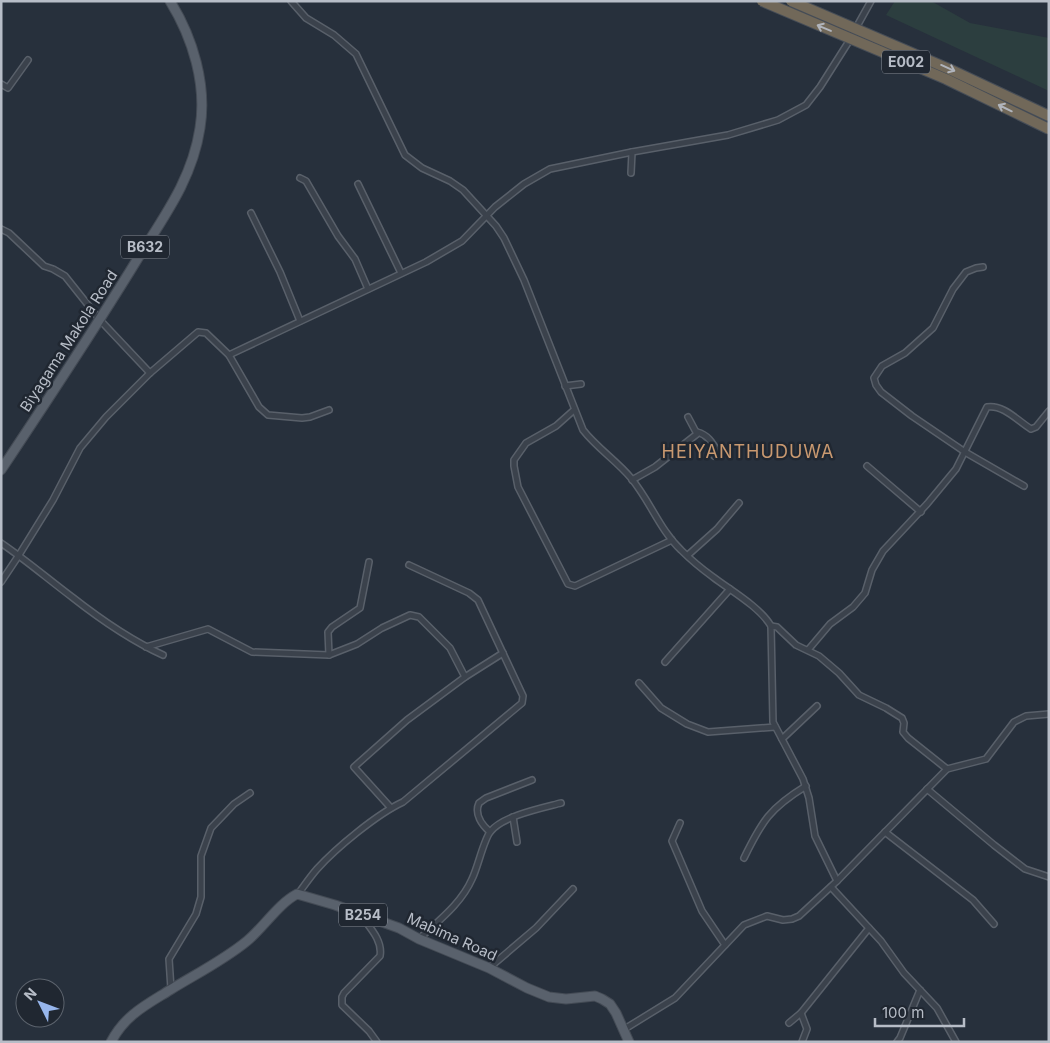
<svg xmlns="http://www.w3.org/2000/svg" width="1050" height="1043" font-family="Inter,sans-serif">
<rect width="100%" height="100%" fill="#27303c"/>
<path fill="#2c3e3f" d="M895 1H931L970 23 1049 38V91L886 15Z"/>
<g fill="none" stroke-linecap="round" stroke-linejoin="round">
<defs>
<g id="street">
<path d="M291 1 306 18 334 35 356 54 405 155 422 168 450 181 463 190 496 226 504 238 524 280 583 430C597 448 617 461 631 478 650 501 660 530 681 550 691 560 702 569 713 577 730 590 760 607 771 626L773 722 803 779 809 798 815 836 837 881 799 916 792 919 783 920 767 916 744 925 675 998 623 1030"/>
<path d="M856 28 871 1"/>
<path d="M1 84 8 88 28 60"/>
<path d="M631 173 632 152"/>
<path d="M300 178 306 181 338 236 355 259 368 289"/>
<path d="M358 184 401 273"/>
<path d="M251 213 280 272 300 321"/>
<path d="M1 229 9 233 44 266 53 269 65 276 100 320 150 373"/>
<path d="M983 267 976 268 966 272 953 289 933 328 905 353 882 366 874 378 876 385 881 392 912 416 965 452 1024 486"/>
<path d="M229 355 426 262 462 241 495 207 524 184 550 169 632 152 728 135 778 120 806 105 820 87 851 38"/>
<path d="M565 386 581 384"/>
<path d="M574 410 556 426 526 443 514 460V466L518 487 568 584 575 586 672 540"/>
<path d="M697 432C708 435 712 442 718 452L714 456"/>
<path d="M867 466 921 512"/>
<path d="M632 480 655 467 697 434 688 417"/>
<path d="M1 543C26 560 48 579 72 597 100 619 130 640 163 655"/>
<path d="M688 555 717 529 739 503"/>
<path d="M1 582 19 555 53 500 80 448 106 417 150 373 198 332 206 333 229 355 259 407 268 415 302 418 310 417 329 410"/>
<path d="M771 626 777 627 796 645 819 656 839 673 859 695 886 708 902 718 904 723 903 732 908 738 947 769"/>
<path d="M146 647 208 629 252 652 329 655 357 644 382 628 410 615 419 617 450 648 465 677"/>
<path d="M808 650 830 624 853 607 865 593 872 570 883 551 927 504 956 469 987 407C1003 404 1018 421 1031 429L1036 427 1049 411"/>
<path d="M329 655 328 632 332 627 360 608 369 562"/>
<path d="M665 662 730 589"/>
<path d="M639 683 661 708 687 724 708 732 775 727"/>
<path d="M782 739 817 706"/>
<path d="M927 789 994 845 1025 869 1049 877"/>
<path d="M391 808 354 767 407 720 465 677 503 653"/>
<path d="M513 817 517 842"/>
<path d="M680 823 672 841 702 911 725 945"/>
<path d="M490 832C482 825 474 814 479 803L486 798 532 780"/>
<path d="M885 832 973 900 994 924"/>
<path d="M744 858C762 821 770 808 806 786"/>
<path d="M837 881 947 769 986 759 1014 722 1026 716 1049 714"/>
<path d="M831 887 881 941 904 973 937 1008 956 1042"/>
<path d="M298 894C304 886 310 877 317 869 336 848 377 814 403 802L522 703 523 696 478 600 469 593 409 565"/>
<path d="M360 914C369 927 383 940 380 956L344 993 342 997V1005L369 1031 377 1042"/>
<path d="M419 939C438 921 461 904 472 879 478 867 483 842 490 832 502 816 542 808 561 803"/>
<path d="M489 968 536 928 573 889"/>
<path d="M171 989 169 959 196 914 201 897V856L211 828 234 804 250 793"/>
<path d="M801 1013 869 928"/>
<path d="M789 1023 801 1013 807 1029 802 1042"/>
<path d="M897 1042 900 1038 920 990"/>
</g>
<g id="primary">
<path d="M1 470C47 401 92 333 135 263 162 219 192 181 200 128 207 85 193 38 170 1"/>
<path d="M111 1042C125 1015 146 1005 170 990 196 974 224 960 247 941 264 927 278 904 297 894L335 905 399 928 419 939 489 968 527 988 549 997 566 999 595 996 602 999 610 1004 616 1013 629 1042"/>
</g>
</defs>
<use href="#street" stroke="#59606a" stroke-width="8"/>
<use href="#primary" stroke="#444b55" stroke-width="11"/>
<use href="#street" stroke="#3b424c" stroke-width="5"/>
<use href="#primary" stroke="#59616c" stroke-width="9"/>
<defs>
<g id="highway-bridge">
<path d="M762 1 946 79 1049 129"/>
<path d="M791 1 949 69 1049 116"/>
</g>
</defs>
<use href="#highway-bridge" stroke="#464d57" stroke-width="12" stroke-linecap="butt"/>
<use href="#highway-bridge" stroke="#716859" stroke-width="10"/>
</g>
<defs><path id="oneway-shaft" d="M-6 0H5M1.5-3L5.5 0L1.5 3" fill="none" stroke-width="1.6" stroke-linecap="round" stroke-linejoin="round" transform="scale(1.25)"/></defs>
<g stroke="#b0b4bc">
<use href="#oneway-shaft" transform="translate(824 28) rotate(-157)"/>
<use href="#oneway-shaft" transform="translate(948 68) rotate(24)"/>
<use href="#oneway-shaft" transform="translate(1005 108) rotate(-154)"/>
</g>
<g text-anchor="middle" stroke-width="5" stroke-linejoin="round" paint-order="stroke">
<g fill="#202731" stroke="#8a909a" stroke-width="1">
<rect x="882" y="50.5" width="48" height="23" rx="4"/>
<rect x="121" y="235.5" width="48" height="23" rx="4"/>
<rect x="339" y="903.5" width="48" height="23" rx="4"/>
</g>
<g font-size="14" font-weight="bold" fill="#b7bdc7">
<text x="906" y="67">E002</text>
<text x="145" y="252">B632</text>
<text x="363" y="920">B254</text>
</g>
<g font-size="15" fill="#b7bdc7" stroke="#202731">
<text transform="translate(69 341) rotate(-57)" y="5">Biyagama Makola Road</text>
<text transform="translate(452 937) rotate(24)" y="5">Mabima Road</text>
</g>
<g font-size="18" letter-spacing="1" fill="#c99970" stroke="#202731">
<text x="748" y="458">HEIYANTHUDUWA</text>
</g>
</g>
<rect width="1050" height="1043" fill="none" stroke="#b7bdc7" stroke-width="5"/>
<g transform="translate(40 1003) rotate(312)"><circle r="24" fill="#202731" stroke="#5c636d"/>
<path d="M0-4L9 19L0 12L-9 19Z" fill="#97b6ec"/>
<text y="-8" font-size="14" font-weight="bold" text-anchor="middle" fill="#b7bdc7">N</text>
</g>
<path d="M875 1018v8h89v-8" fill="none" stroke="#b7bdc7" stroke-width="2.5"/>
<text x="882" y="1018" font-size="15" fill="#b7bdc7" stroke="#202731" stroke-width="4" paint-order="stroke">100 m</text>
</svg>
